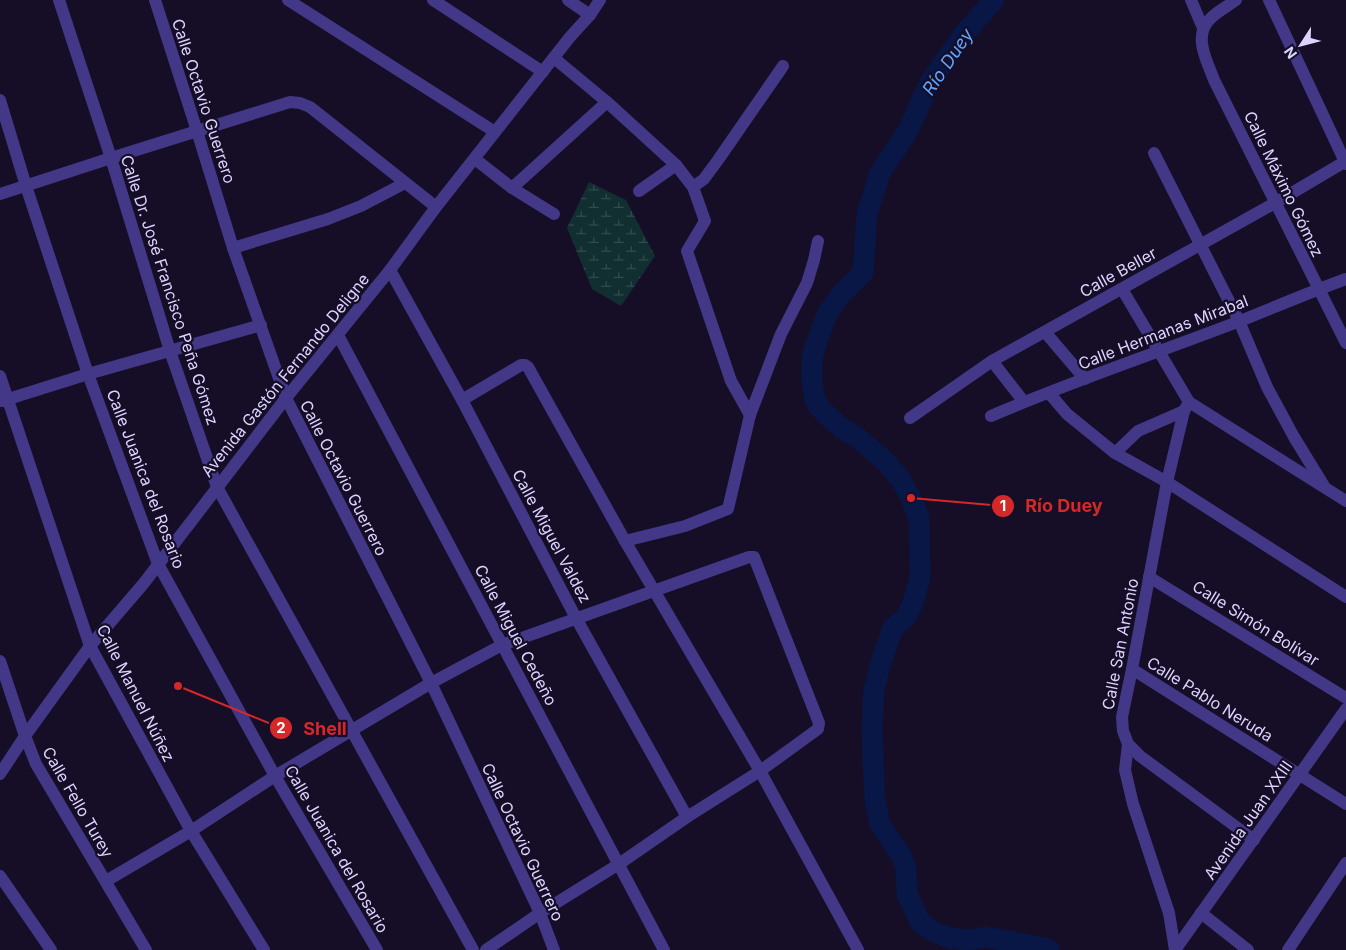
<svg xmlns="http://www.w3.org/2000/svg" width="1346" height="950" font-family="Inter,sans-serif">
<defs>
<pattern id="wetland-marsh" width="20" height="14" patternUnits="userSpaceOnUse" patternTransform="scale(1.25)"><rect width="20" height="14" fill="#112e31"/><path d="M1 5h8M5 5V1M11 12h8M15 12V8" fill="none" stroke="#334b50"/></pattern>
</defs>
<rect width="100%" height="100%" fill="#150e26"/>
<path fill="url(#wetland-marsh)" d="M589 182 626 200 655 256 621 306 592 289 567 228Z"/>
<g fill="none" stroke-linecap="round" stroke-linejoin="round">
<path stroke="#081746" stroke-width="21" d="M994 0 963 35 929 84 908 131 880 173 867 214 863 273 842 293 827 314 816 344 812 359V381L815 401 821 409 833 421 843 429 858 438 886 462 901 480 911 498 919 518 920 577 913 603 906 617 893 628 881 662 874 690 872 729 875 802 880 824 902 857 906 868 907 894 920 922 934 932 950 938 968 940 985 937 1003 940 1045 948 1049 950"/>
<g stroke="#433787" stroke-width="12">
<path d="M59 0 111 158 170 351 217 487 473 950"/>
<path d="M155 0 197 131 233 248 286 398 431 683 540 913 554 950"/>
<path d="M288 0 495 132"/>
<path d="M433 0 543 72"/>
<path d="M568 0 590 15"/>
<path d="M1191 0 1203 28"/>
<path d="M1236 0C1228 6 1218 11 1211 18 1192 35 1207 61 1214 80L1346 343"/>
<path d="M1269 0 1346 164"/>
<path d="M554 58 607 102 676 165 693 187 705 221 687 251 731 381 750 415"/>
<path d="M0 100 26 186 88 374 158 564"/>
<path d="M1154 153 1239 321 1267 387 1294 437 1324 486"/>
<path d="M475 159 512 188 554 214"/>
<path d="M693 187 704 179 718 160 783 66"/>
<path d="M512 188 607 102"/>
<path d="M639 191 676 165"/>
<path d="M0 194 111 158 290 102 300 103 310 107 436 207"/>
<path d="M233 248 328 219 361 206 405 183"/>
<path d="M390 270 462 400 576 618 687 817"/>
<path d="M1122 289 1189 402 1346 501"/>
<path d="M1045 332 1085 379"/>
<path d="M338 335 664 950"/>
<path d="M992 361 1024 402"/>
<path d="M0 376 90 646 191 831 264 950"/>
<path d="M1049 393 1067 414 1115 453 1167 482 1346 597"/>
<path d="M462 400 521 365H525L528 367 625 541 760 771 858 950"/>
<path d="M2 401 88 374 261 325"/>
<path d="M991 416C1072 381 1157 353 1240 321 1275 307 1310 292 1346 279"/>
<path d="M910 418 992 361 1275 203 1346 161"/>
<path d="M1115 453 1138 431 1184 411"/>
<path d="M625 541 685 526 728 509 750 415 781 334 807 283 814 260 818 241"/>
<path d="M1149 577 1346 698"/>
<path d="M0 661 25 736 36 764 146 950"/>
<path d="M1132 669 1346 804"/>
<path d="M1128 744 1140 756 1254 840"/>
<path d="M0 876 51 950"/>
<path d="M106 881 191 831 275 776 431 683 502 645 749 557H754L819 723 818 729 760 771 687 817 619 864 540 913 486 950"/>
<path d="M1201 913 1248 950"/>
<path d="M1175 950 1169 913 1133 804 1125 770 1128 744 1123 731 1122 717 1132 669 1167 482 1184 411 1189 402"/>
<path d="M1288 950 1346 863"/>
</g>
<g stroke="#433787" stroke-width="12">
<path d="M158 564 275 776 377 950"/>
<path d="M0 774 25 736 90 646 144 583 286 398 390 270 436 207 570 37 590 15 600 0"/>
<path d="M1175 950 1346 709"/>
</g>
</g>
<g text-anchor="middle" stroke-width="4.5" stroke-linejoin="round" paint-order="stroke">
<g font-size="16" fill="#ddd3ff" stroke="#150e26">
<text transform="translate(204 101) rotate(72)" y="6">Calle Octavio Guerrero</text>
<text transform="translate(1284 184) rotate(64)" y="6">Calle Máximo Gómez</text>
<text transform="translate(1118 272) rotate(-29)" y="6">Calle Beller</text>
<text transform="translate(170 290) rotate(72)" y="6">Calle Dr. José Francisco Peña Gómez</text>
<text transform="translate(1163 332) rotate(-21)" y="6">Calle Hermanas Mirabal</text>
<text transform="translate(285 375) rotate(-51)" y="6">Avenida Gastón Fernando Deligne</text>
<text transform="translate(344 478) rotate(63)" y="6">Calle Octavio Guerrero</text>
<text transform="translate(146 479) rotate(69)" y="6">Calle Juanica del Rosario</text>
<text transform="translate(552 536) rotate(62)" y="6">Calle Miguel Valdez</text>
<text transform="translate(1256 623) rotate(32)" y="6">Calle Simón Bolívar</text>
<text transform="translate(516 635) rotate(62)" y="6">Calle Miguel Cedeño</text>
<text transform="translate(1120 644) rotate(-79)" y="6">Calle San Antonio</text>
<text transform="translate(136 693) rotate(63)" y="6">Calle Manuel Núñez</text>
<text transform="translate(1210 699) rotate(32)" y="6">Calle Pablo Neruda</text>
<text transform="translate(78 802) rotate(60)" y="6">Calle Fello Turey</text>
<text transform="translate(1248 820) rotate(-55)" y="6">Avenida Juan XXIII</text>
<text transform="translate(523 842) rotate(65)" y="6">Calle Octavio Guerrero</text>
<text transform="translate(337 849) rotate(60)" y="6">Calle Juanica del Rosario</text>
</g>
<g font-size="18" font-style="italic" fill="#61a4ff" stroke="#150e26">
<text transform="translate(948 62) rotate(-56)" y="6">Río Duey</text>
</g>
</g>
<path fill="none" stroke="#d62828" stroke-width="2" d="M911 498L1003 506M178 686L281 728"/>
<g fill="#d62828" stroke="#150e26" stroke-width="2">
<circle cx="911" cy="498" r="5"/>
<circle cx="178" cy="686" r="5"/>
<circle cx="1003" cy="506" r="12"/>
<circle cx="281" cy="728" r="12"/>
</g>
<g font-size="15" text-anchor="middle" font-weight="bold" fill="#fff">
<text x="1003" y="511">1</text>
<text x="281" y="733">2</text>
</g>
<g font-size="18" text-anchor="middle" font-weight="bold" fill="#d62828" stroke="#150e26" stroke-width="4.5" stroke-linejoin="round" paint-order="stroke">
<text x="1064" y="512">Río Duey</text>
<text x="325" y="735">Shell</text>
</g>
<g transform="translate(1301 45) rotate(234)" stroke="#150e26" stroke-width="4" paint-order="stroke">
<path d="M0-4L9 19L0 12L-9 19Z" fill="#ddd3ff"/>
<text y="-8" font-size="14" font-weight="bold" text-anchor="middle" fill="#ddd3ff">N</text>
</g>
</svg>
